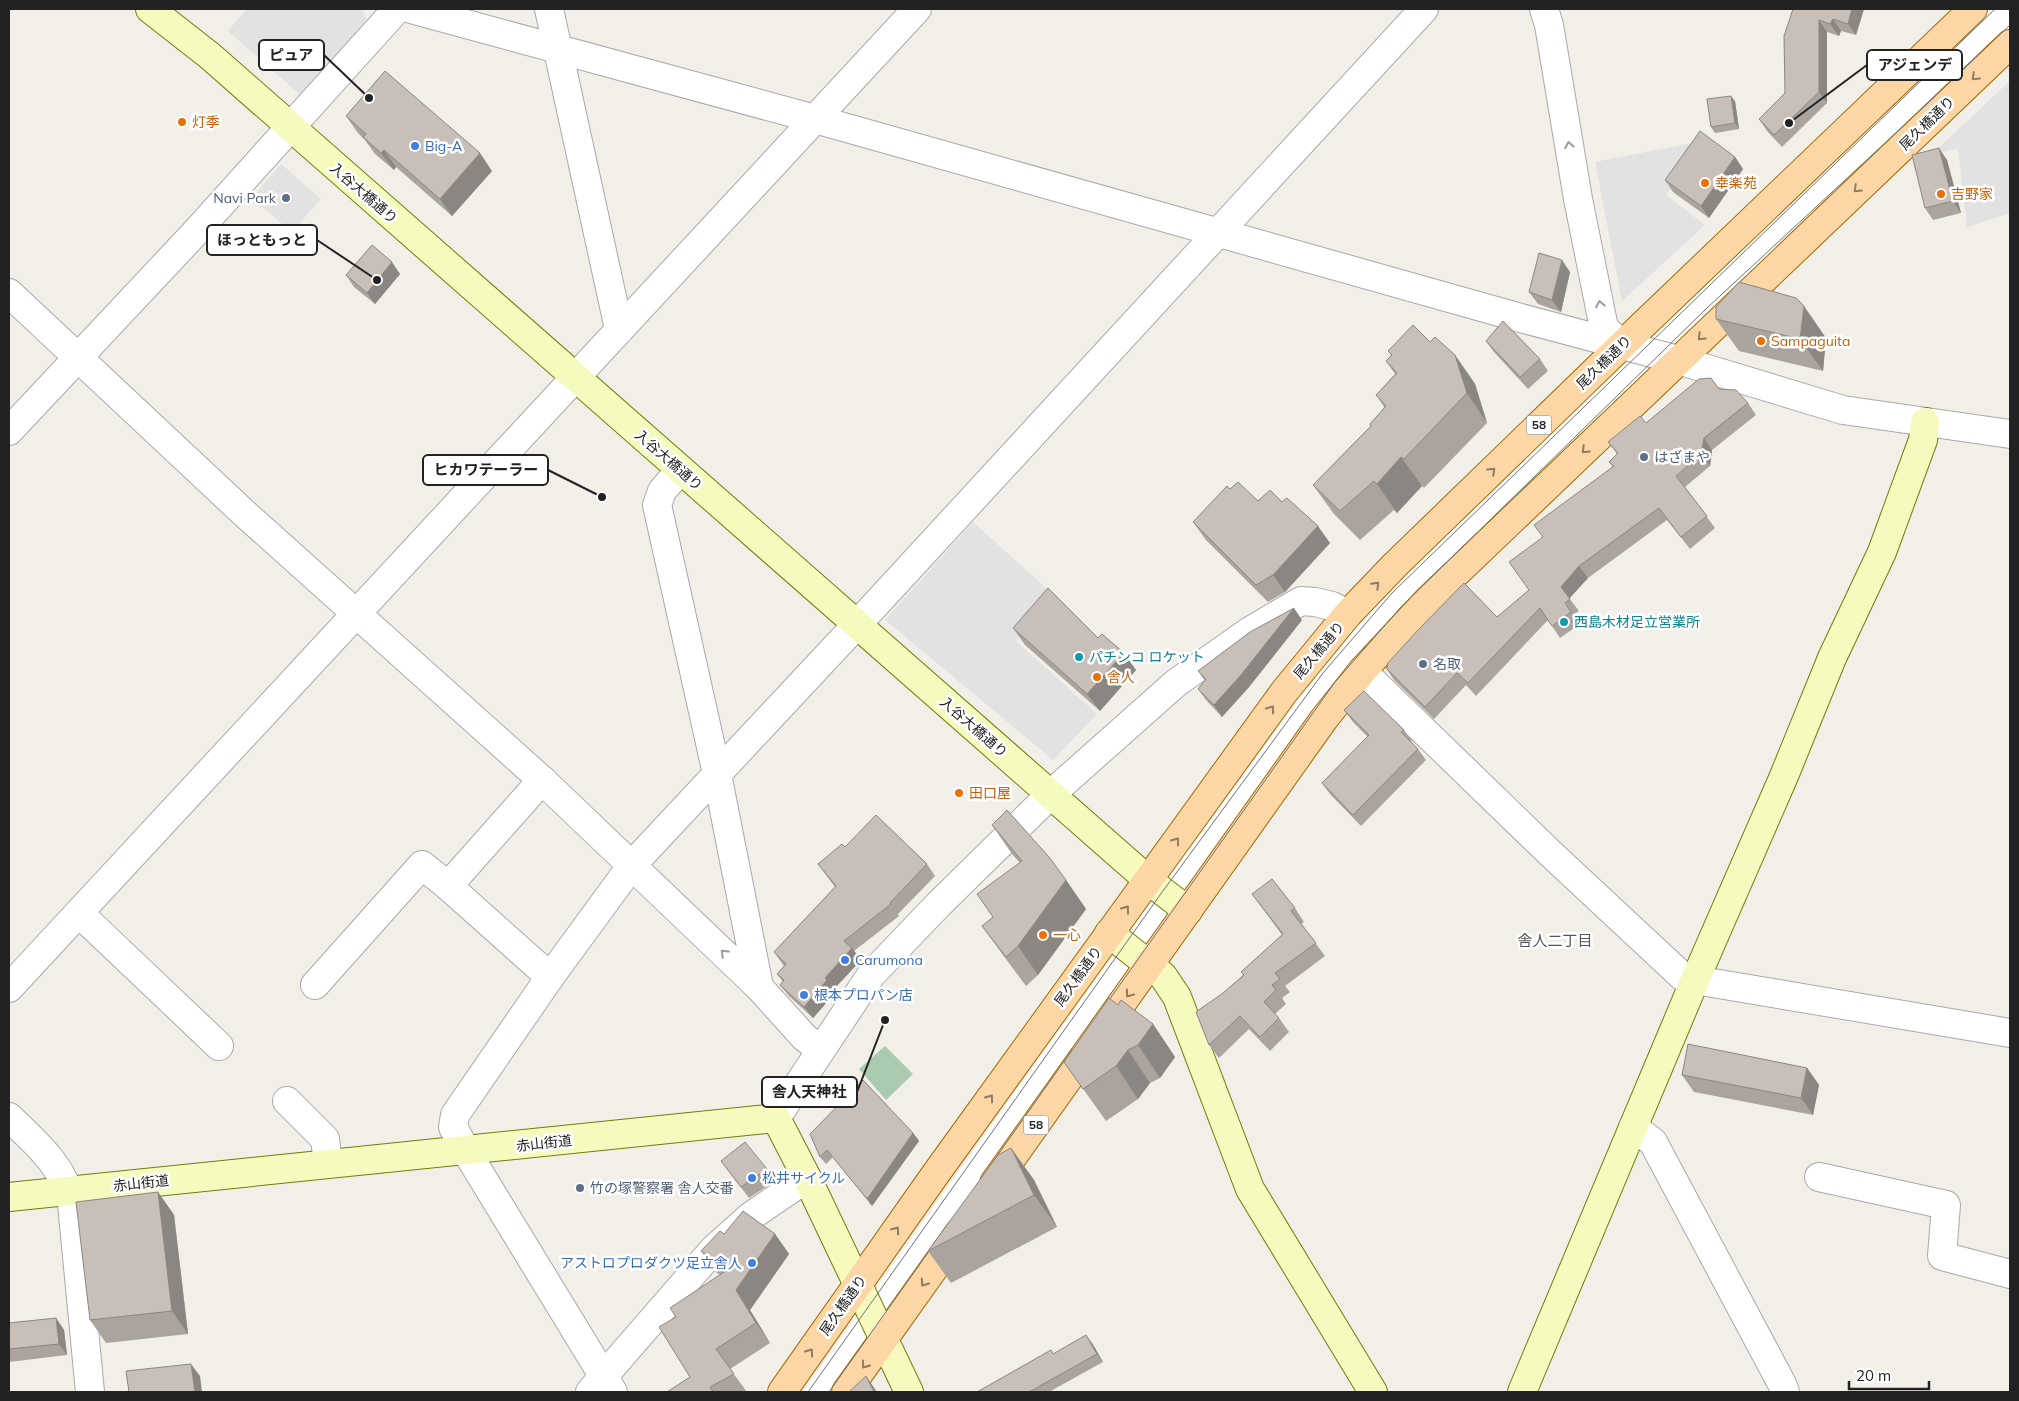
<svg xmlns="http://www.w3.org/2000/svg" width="2019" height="1401" font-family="Mulish,'Noto Sans JP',sans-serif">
<rect width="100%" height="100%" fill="#f2efe9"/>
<path fill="#aacbaf" d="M885 1046 913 1074 886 1100 859 1069Z"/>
<g fill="#e2e2e2">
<path d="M247 9H362L368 24 304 98 228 31Z"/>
<path d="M2010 81V213L1967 227 1958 149 1932 154Z"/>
<path d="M1703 141V145L1666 195 1705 225 1622 301 1595 162Z"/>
<path d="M281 164 321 199 292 232 252 198Z"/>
<path d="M973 522 1056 597 1016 641 1097 714 1053 760 885 620Z"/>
</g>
<path fill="#fff" d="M1989 9H2010V30L1929 108 1710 311 1404 609 833 1392H803L1157 892 1320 671 1389 590Z"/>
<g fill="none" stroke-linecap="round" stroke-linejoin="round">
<defs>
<g id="street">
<path d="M411 9 815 119 1517 317 1678 360 1843 410 2010 434"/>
<path d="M549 9 619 329"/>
<path d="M1544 9 1549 25 1578 199 1604 328 1622 345"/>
<path d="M9 293 244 513 542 780 759 987 804 1037 821 1050"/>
<path d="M9 431 194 234 397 9"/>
<path d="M680 470 662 491 657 505 717 774 759 987"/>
<path d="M1362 671 1550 853 1682 976 1695 980 2010 1033"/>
<path d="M448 886 542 780"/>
<path d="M79 913 219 1046"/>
<path d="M315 985 422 865 448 886 550 977"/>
<path d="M9 988 917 9"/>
<path d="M287 1101 325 1139 328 1163"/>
<path d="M9 1117C36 1143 64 1166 72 1204L90 1392"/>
<path d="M776 1118 871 975 938 905 1051 794 1176 683 1250 631 1301 601 1315 602 1332 606 1348 614"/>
<path d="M1633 1127 1653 1142 1782 1384 1785 1392"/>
<path d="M1819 1177 1946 1205 1942 1256 2010 1274"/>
<path d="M590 1392 714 1249 751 1216 807 1178"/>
<path d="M613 1392 466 1151 453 1127 455 1115 550 977 632 865 876 604 1424 9"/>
</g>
<g id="secondary">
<path d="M150 9 210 56 1148 880 1188 911"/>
<path d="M1109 933 1163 976 1177 997 1250 1189 1373 1392"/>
<path d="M9 1197 776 1118 807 1178 909 1392"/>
<path d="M1522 1392 1695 980 1784 776 1832 658 1882 552 1923 440 1925 422"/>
</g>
<g id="primary">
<path d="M994 1183 1324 719 1362 671 1429 599 2010 44"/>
<path d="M782 1392 937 1172 1284 692 1348 614 1395 565 1622 345 1973 9"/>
<path d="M846 1392 959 1233"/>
</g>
</defs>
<use href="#street" stroke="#a9a9a9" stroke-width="30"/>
<use href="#secondary" stroke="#707d05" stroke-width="30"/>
<use href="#primary" stroke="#a06b00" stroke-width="30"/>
<use href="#street" stroke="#fff" stroke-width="28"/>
<use href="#secondary" stroke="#f7fabf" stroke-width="28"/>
<use href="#primary" stroke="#fcd6a4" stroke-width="28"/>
<g stroke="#707070" stroke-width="1">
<path d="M1102 1010 1335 682 1401 607 1707 308 1926 105 2010 25"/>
<path d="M990 1166 1072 1050"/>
<path d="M808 1392 1160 895 1323 673 1392 593 1995 9"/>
<path d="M829 1392 937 1240"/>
</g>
</g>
<g fill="#aba49e">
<path d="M1793 9H1864L1856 35 1841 31 1839 36 1827 32V103L1782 147 1767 131 1759 119 1785 93Z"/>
<path d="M1735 101 1739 129 1715 133 1711 127Z"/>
<path d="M346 116 492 171 452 216 396 167 394 170 375 154 365 140 358 133Z"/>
<path d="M1735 157 1743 169 1709 218 1673 192 1665 180Z"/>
<path d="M1947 160 1961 213 1933 220 1925 208Z"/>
<path d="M1570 272 1561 312 1538 304 1529 292Z"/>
<path d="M400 274 375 304 354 287 346 275Z"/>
<path d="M1716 319 1826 338 1823 371 1739 351Z"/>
<path d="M1486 341 1540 359 1548 371 1528 389 1494 352Z"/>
<path d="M1430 342 1455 355 1475 384 1487 423 1424 488 1422 486 1397 513 1394 510 1360 540 1334 514 1313 485 1371 426 1385 408 1376 395 1395 374 1386 361 1391 355 1388 351Z"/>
<path d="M1719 389 1748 403 1756 415 1712 450 1710 466 1685 487 1715 528 1690 549 1667 520 1588 578 1569 598 1579 611 1573 615 1580 624 1560 638 1548 620 1476 696 1466 685 1434 719 1394 680 1386 668 1497 617 1529 590 1542 537 1613 467 1609 462 1617 454 1608 442 1646 423Z"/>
<path d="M1230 489 1258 501 1282 502 1330 543 1285 592 1268 602 1206 540 1193 522Z"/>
<path d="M1302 620 1249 687 1222 717 1206 700 1198 689 1205 681 1198 671Z"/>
<path d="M1013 628 1098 638 1136 670 1100 711 1025 645Z"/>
<path d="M1344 710 1404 730 1412 741 1411 742 1418 749 1426 760 1361 826 1330 794 1322 783 1368 737 1353 722Z"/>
<path d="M992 825 1066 880 1086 909 1038 975 1026 986 1003 955 982 926 993 917 1020 863 1012 854Z"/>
<path d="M845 847 927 864 935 876 898 914 899 916 854 951 861 960 834 989 836 992 813 1018 789 996 780 985 783 982 777 974 784 966 774 952 835 887 818 864Z"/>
<path d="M1252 894 1295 908 1304 922 1301 924 1325 956 1285 986 1290 992 1282 998 1286 1004 1275 1014 1279 1018 1289 1032 1270 1051 1249 1029 1219 1058 1209 1045 1223 993 1243 975 1241 972 1282 935Z"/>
<path d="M1118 1005 1153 1024 1175 1057 1160 1078 1150 1083 1138 1099 1106 1121 1064 1062Z"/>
<path d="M1807 1068 1819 1085 1813 1115 1694 1092 1682 1075Z"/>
<path d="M913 1133 919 1141 872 1206 833 1157 826 1164 820 1157 810 1134Z"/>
<path d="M1011 1148 1034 1180 1057 1227 951 1283 928 1251Z"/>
<path d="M721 1161 767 1169 775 1181 749 1198Z"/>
<path d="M158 1192 174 1215 188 1334 106 1343 90 1320Z"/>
<path d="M724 1234H775L789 1254 750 1310 770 1343 730 1369 747 1392H667L690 1377 676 1317 720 1275 716 1272 701 1251Z"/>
<path d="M56 1318 64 1330 67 1355 9 1362V1323Z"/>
<path d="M1092 1343 1103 1362 1049 1392H977L1053 1354Z"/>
</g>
<g fill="#8b8681">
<path d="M1852 9H1864L1856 35 1848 24Z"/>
<path d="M1833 19 1841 31 1839 36 1830 24Z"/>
<path d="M1819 20 1827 32V103L1819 92Z"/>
<path d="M1731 96 1735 101 1739 129 1735 123Z"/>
<path d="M1939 148 1947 160 1961 213 1953 201Z"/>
<path d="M384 150 396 167 394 170 381 153Z"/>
<path d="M480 153 492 171 452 216 440 199Z"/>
<path d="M1735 157 1743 169 1709 218 1701 206Z"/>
<path d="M1562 260 1570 272 1561 312 1552 300Z"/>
<path d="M392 262 400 274 375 304 367 293Z"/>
<path d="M1804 306 1826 338 1823 371 1800 339Z"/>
<path d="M1455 355 1475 384 1487 423 1467 393Z"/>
<path d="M1704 438 1712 450 1710 466 1701 454Z"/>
<path d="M1401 457 1422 486 1397 513 1377 484Z"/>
<path d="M1318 526 1330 543 1285 592 1273 575Z"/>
<path d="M1579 566 1588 578 1569 599 1561 587Z"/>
<path d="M1294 608 1302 620 1249 687 1222 717 1214 705Z"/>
<path d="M1124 653 1136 670 1100 711 1087 694Z"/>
<path d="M1066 880 1086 909 1038 975 1018 946Z"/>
<path d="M852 948 861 960 834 989 836 992 813 1018 804 1007 825 978Z"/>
<path d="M1153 1024 1175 1057 1160 1078 1138 1045Z"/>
<path d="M1128 1050 1150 1083 1138 1099 1116 1066Z"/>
<path d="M1807 1068 1819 1085 1813 1115 1801 1098Z"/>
<path d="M913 1133 919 1141 872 1206 867 1199Z"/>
<path d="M1011 1148 1034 1180 1057 1227 1034 1195Z"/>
<path d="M158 1192 174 1215 188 1334 172 1311Z"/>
<path d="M775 1234 789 1254 750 1310 770 1343 756 1323 736 1290Z"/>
<path d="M56 1318 64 1330 67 1355 59 1344Z"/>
<path d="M1086 1335 1092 1343 1103 1362 1097 1354Z"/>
<path d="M191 1364 200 1376 202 1392H195Z"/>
<path d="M866 1376 877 1392H874Z"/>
</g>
<g fill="#c7bfb8" stroke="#8b8681">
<path d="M1793 9H1852L1848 24 1833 19 1830 24 1819 20V92L1774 135 1759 119 1785 93 1784 36Z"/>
<path d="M385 71 480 153 440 199 384 150 381 153 363 137 366 134 346 116Z"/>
<path d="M1731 96 1735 123 1711 127 1707 99Z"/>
<path d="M1700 131 1735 157 1701 206 1665 180Z"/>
<path d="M1939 148 1953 201 1925 208 1912 155Z"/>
<path d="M372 245 392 262 367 293 346 275Z"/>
<path d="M1539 253 1562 260 1552 300 1529 292Z"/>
<path d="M1739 282 1796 298 1804 306 1800 339 1716 319V307Z"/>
<path d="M1503 321 1540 359 1520 377 1486 341Z"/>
<path d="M1413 325 1430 342 1435 337 1455 355 1467 393 1404 459 1401 457 1377 484 1374 481 1340 511 1313 485 1371 426 1370 424 1386 406 1376 395 1397 373 1386 361 1392 355 1388 351Z"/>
<path d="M1711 378 1719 389 1736 390 1748 403 1704 438 1701 454 1676 476 1707 516 1681 537 1659 508 1579 566 1561 587 1570 599 1565 603 1571 612 1552 626 1540 608 1468 683 1457 673 1425 707 1386 668 1388 666 1387 664 1418 630 1464 583 1497 617 1529 590 1509 562 1543 537 1534 525 1614 466 1609 462 1618 453 1608 442 1640 416 1646 423 1699 379Z"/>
<path d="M1238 482 1258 501 1270 490 1282 502 1287 498 1318 526 1273 575 1256 585 1193 522 1227 486 1230 489Z"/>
<path d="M1048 588 1098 638 1102 634 1124 653 1087 694 1013 628Z"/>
<path d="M1294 608 1241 675 1214 705 1198 689 1206 679 1198 671 1250 632Z"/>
<path d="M1364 691 1404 730 1401 732 1418 749 1353 815 1322 783 1369 735 1344 710Z"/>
<path d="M1007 810 1049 857 1066 880 1018 946 1006 957 982 926 993 917 977 894 1022 861 992 825Z"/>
<path d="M876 815 927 864 890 903 891 904 844 941 852 948 825 978 827 980 804 1007 780 985 784 980 777 974 786 964 774 952 836 886 818 864 842 844 845 847Z"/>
<path d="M1272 879 1295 908 1291 911 1316 943 1275 973 1280 979 1272 985 1276 990 1264 1002 1279 1018 1260 1037 1240 1016 1209 1045 1196 1012 1223 993 1244 975 1241 972 1283 934 1252 894Z"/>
<path d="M1109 998 1118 1005 1121 1000 1153 1024 1138 1045 1128 1050 1116 1066 1083 1089 1064 1062Z"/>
<path d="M1688 1044 1807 1068 1801 1098 1682 1075Z"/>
<path d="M863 1080 913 1133 867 1199 827 1150 820 1157 810 1134Z"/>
<path d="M745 1142 767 1169 741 1187 721 1161Z"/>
<path d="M1011 1148 1034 1195 928 1251 998 1155Z"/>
<path d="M158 1192 172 1311 90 1320 76 1202Z"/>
<path d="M743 1211 775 1234 736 1290 756 1323 716 1349 734 1374 710 1387 713 1392H667L690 1377 659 1327 676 1317 670 1308 727 1270 701 1251 720 1231 724 1234Z"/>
<path d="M56 1318 59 1344 9 1349V1323Z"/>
<path d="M1086 1335 1097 1354 1029 1392H977L1051 1350 1053 1354Z"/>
<path d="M191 1364 195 1392H129L126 1371Z"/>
<path d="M866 1376 874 1392H849Z"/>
</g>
<defs><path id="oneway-chevron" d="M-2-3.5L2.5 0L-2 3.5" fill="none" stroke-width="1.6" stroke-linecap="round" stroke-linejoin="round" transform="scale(1.25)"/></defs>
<g stroke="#8f7c63">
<use href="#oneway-chevron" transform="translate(1975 77) rotate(136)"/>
<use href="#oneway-chevron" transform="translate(1857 189) rotate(136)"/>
<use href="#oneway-chevron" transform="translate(1701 337) rotate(136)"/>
<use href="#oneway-chevron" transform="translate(1585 450) rotate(136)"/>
<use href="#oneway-chevron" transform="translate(1492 471) rotate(-44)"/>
<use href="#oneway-chevron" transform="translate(1376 585) rotate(-46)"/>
<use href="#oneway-chevron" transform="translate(1271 709) rotate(-54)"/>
<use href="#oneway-chevron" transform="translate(1176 841) rotate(-54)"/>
<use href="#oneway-chevron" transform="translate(1126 909) rotate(-54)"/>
<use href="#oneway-chevron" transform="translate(1129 994) rotate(126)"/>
<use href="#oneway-chevron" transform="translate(990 1098) rotate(-54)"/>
<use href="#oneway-chevron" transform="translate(896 1230) rotate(-55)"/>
<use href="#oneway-chevron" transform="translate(924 1283) rotate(125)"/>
<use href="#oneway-chevron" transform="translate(810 1352) rotate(-55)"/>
<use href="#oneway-chevron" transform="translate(865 1365) rotate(126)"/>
</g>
<g stroke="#9c9c9c">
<use href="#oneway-chevron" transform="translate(1569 145) rotate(-100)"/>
<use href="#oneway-chevron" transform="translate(1600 304) rotate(-101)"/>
<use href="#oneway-chevron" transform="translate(724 953) rotate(-136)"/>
</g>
<g fill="#e8710a" stroke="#fff" stroke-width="2">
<circle cx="182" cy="122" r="5"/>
<circle cx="1705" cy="183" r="5"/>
<circle cx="1941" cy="194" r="5"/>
<circle cx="1761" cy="341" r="5"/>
<circle cx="1097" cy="677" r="5"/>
<circle cx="959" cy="793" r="5"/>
<circle cx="1043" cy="935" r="5"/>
</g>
<g fill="#3f7fe0" stroke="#fff" stroke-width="2">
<circle cx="415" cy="146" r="5"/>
<circle cx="845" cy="960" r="5"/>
<circle cx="804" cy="995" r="5"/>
<circle cx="752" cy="1178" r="5"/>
<circle cx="752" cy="1263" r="5"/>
</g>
<g fill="#5c6f8a" stroke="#fff" stroke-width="2">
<circle cx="286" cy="198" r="5"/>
<circle cx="1644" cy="457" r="5"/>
<circle cx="1423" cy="664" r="5"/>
<circle cx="580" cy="1188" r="5"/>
</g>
<g fill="#0f9aa8" stroke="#fff" stroke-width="2">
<circle cx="1564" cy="622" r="5"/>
<circle cx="1079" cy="657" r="5"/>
</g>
<g text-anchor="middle" stroke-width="5" stroke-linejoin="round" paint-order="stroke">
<g fill="#fff" stroke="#646464" stroke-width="1">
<rect x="1526.5" y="415.5" width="25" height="19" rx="4"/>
<rect x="1023.5" y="1115.5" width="25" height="19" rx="4"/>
</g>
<g font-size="12" font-weight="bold" fill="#222">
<text x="1539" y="429">58</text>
<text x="1036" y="1129">58</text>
</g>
<g font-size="14" fill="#c56008" stroke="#fff" text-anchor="start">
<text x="192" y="127">灯季</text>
<text x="1715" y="188">幸楽苑</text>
<text x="1951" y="199">吉野家</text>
<text x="1771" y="346">Sampaguita</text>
<text x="1107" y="682">舎人</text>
<text x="969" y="798">田口屋</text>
<text x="1053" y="940">一心</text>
</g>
<g font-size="14" fill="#222" stroke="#fff">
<text transform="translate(1927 123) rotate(-44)" y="5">尾久橋通り</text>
<text transform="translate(364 193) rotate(41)" y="5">入谷大橋通り</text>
<text transform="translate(1604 362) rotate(-44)" y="5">尾久橋通り</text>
<text transform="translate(669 460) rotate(41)" y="5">入谷大橋通り</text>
<text transform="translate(1319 650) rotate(-50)" y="5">尾久橋通り</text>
<text transform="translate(974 727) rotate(41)" y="5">入谷大橋通り</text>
<text transform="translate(1078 976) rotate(-54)" y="5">尾久橋通り</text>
<text transform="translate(544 1143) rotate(-6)" y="5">赤山街道</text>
<text transform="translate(141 1183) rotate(-6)" y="5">赤山街道</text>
<text transform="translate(843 1305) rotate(-55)" y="5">尾久橋通り</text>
</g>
<g font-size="14" fill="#366cbe" stroke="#fff" text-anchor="start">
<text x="425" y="151">Big-A</text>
<text x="855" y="965">Carumona</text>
<text x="814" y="1000">根本プロパン店</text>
<text x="762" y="1183">松井サイクル</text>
<text x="742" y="1268" text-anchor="end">アストロプロダクツ足立舎人</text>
</g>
<g font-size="14" fill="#4e5e75" stroke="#fff" text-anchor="start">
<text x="276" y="203" text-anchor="end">Navi Park</text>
<text x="1654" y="462">はざまや</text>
<text x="1433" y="669">名取</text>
<text x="590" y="1193">竹の塚警察署 舎人交番</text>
</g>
<g font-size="14" fill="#0d838f" stroke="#fff" text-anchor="start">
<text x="1574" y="627">西島木材足立営業所</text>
<text x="1089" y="662">パチンコ ロケット</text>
</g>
<g font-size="15" fill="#555" stroke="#fff">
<text x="1555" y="946">舎人二丁目</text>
</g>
</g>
<path fill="none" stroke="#222" stroke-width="2" d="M369 98L324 55M1789 123L1867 65M377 280L317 240M602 497L548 470M885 1020L857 1092"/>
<g fill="#222" stroke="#fff" stroke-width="2">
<circle cx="369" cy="98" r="5"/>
<circle cx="1789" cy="123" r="5"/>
<circle cx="377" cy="280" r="5"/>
<circle cx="602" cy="497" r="5"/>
<circle cx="885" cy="1020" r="5"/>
</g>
<g fill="#fff" stroke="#222" stroke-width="2">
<rect x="259" y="40" width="65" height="30" rx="5"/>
<rect x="1867" y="50" width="95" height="30" rx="5"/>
<rect x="207" y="225" width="110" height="30" rx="5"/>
<rect x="423" y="455" width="125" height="30" rx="5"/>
<rect x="762" y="1077" width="95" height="30" rx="5"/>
</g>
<g font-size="15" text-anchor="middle" font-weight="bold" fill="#222">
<text x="291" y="60">ピュア</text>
<text x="1915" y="70">アジェンデ</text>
<text x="262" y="245">ほっともっと</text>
<text x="486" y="475">ヒカワテーラー</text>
<text x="809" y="1097">舎人天神社</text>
</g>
<rect width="2019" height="1401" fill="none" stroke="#222222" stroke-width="20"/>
<path d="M1849 1381v8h80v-8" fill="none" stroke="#222222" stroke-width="2.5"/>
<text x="1856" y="1381" font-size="15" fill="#222222" stroke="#ffffff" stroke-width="4" paint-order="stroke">20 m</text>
</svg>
